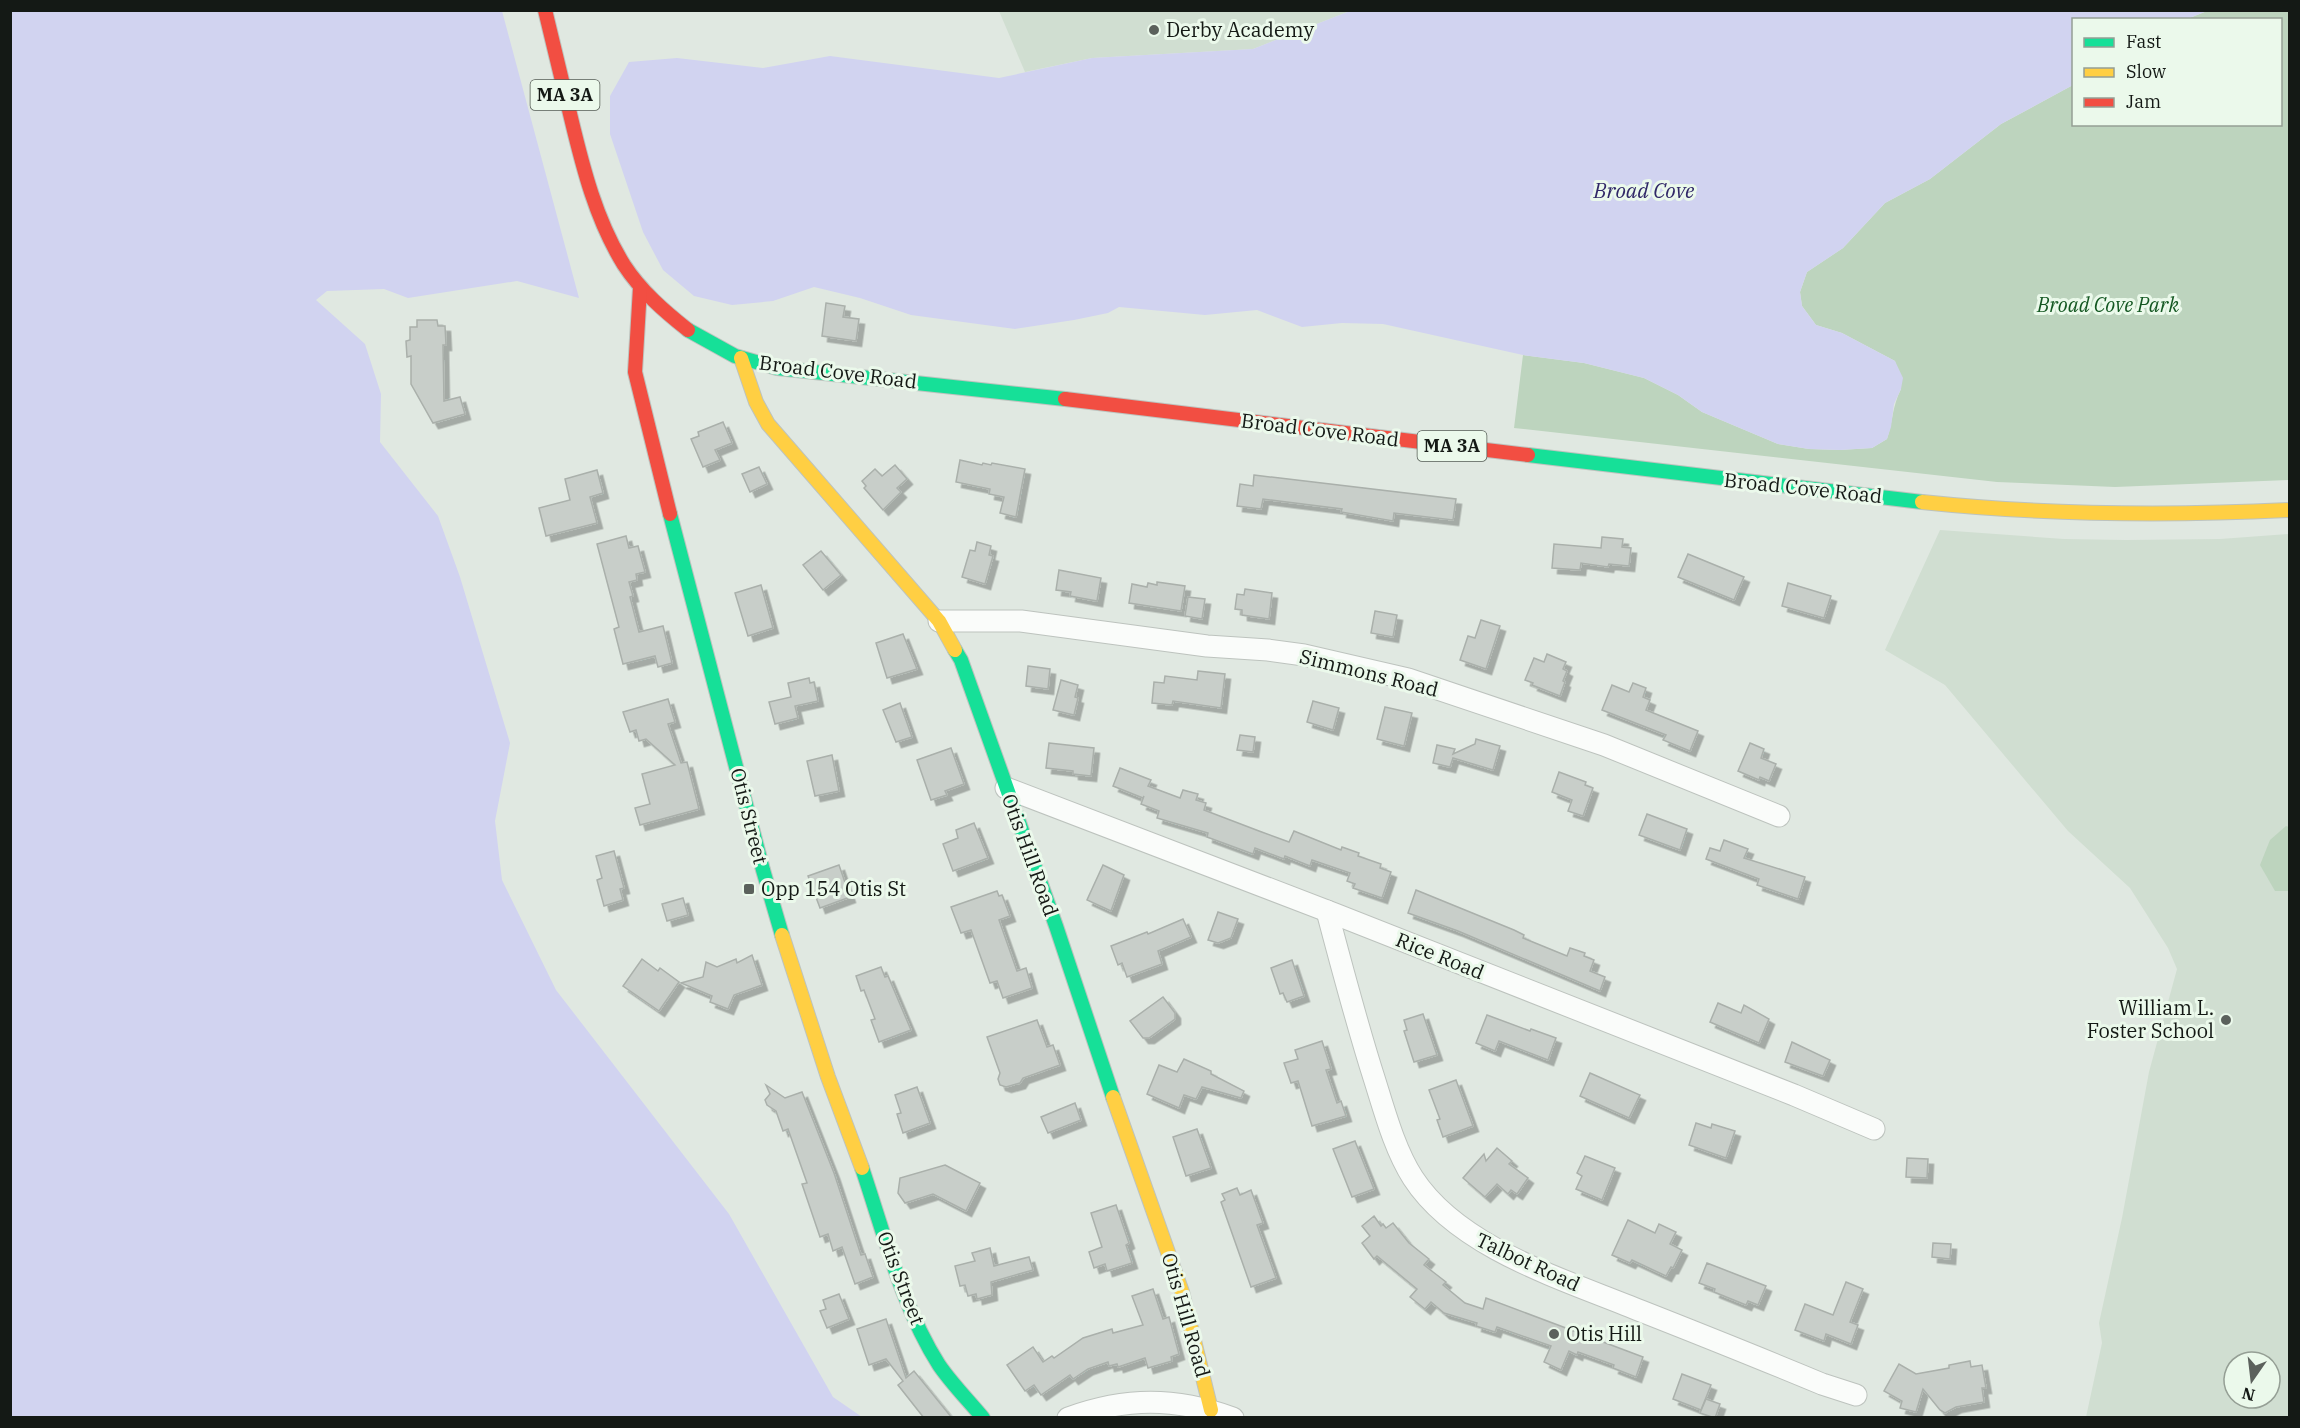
<svg xmlns="http://www.w3.org/2000/svg" width="2300" height="1428" font-family="'IBM Plex Serif',serif">
<defs>
<filter id="shadow"><feDropShadow dx="5.5" dy="5.5" stdDeviation="0" flood-color="#0004"/></filter>
</defs>
<rect width="100%" height="100%" fill="#e0e8e1"/>
<g fill="#d0ded1" fill-rule="evenodd">
<path d="M999 11H1350L1253 49 1092 58 1025 72Z"/>
<path d="M1940 530 2064 539 2126 540 2220 539 2289 534V1417H2086L2102 1343 2099 1323 2122 1218 2149 1072 2177 969 2168 948 2130 888 2068 831 1945 685 1885 650ZM2234 1362H2270V1398H2234Z"/>
</g>
<g fill="#bdd4be">
<path d="M2207 11H2289V480L2115 487 1997 482 1514 428 1523 355 1584 363 1644 378 1678 395 1702 412 1778 444 1809 449 1840 450 1872 448 1887 439C1893 421 1892 407 1901 389L1895 361 1842 333 1816 325 1802 306 1800 292 1807 272 1843 248 1885 203 1930 179 2001 124 2073 85 2074 124H2280V20L2187 19Z"/>
<path d="M2286 826 2289 827V891H2275L2260 865 2270 840Z"/>
</g>
<g fill="#d1d3f0">
<path d="M10 11H502L579 298 517 281 408 298 384 289 327 291 316 300 365 344 381 394 380 442 438 516 460 577 510 743 495 821 502 880 556 990 729 1214 833 1397 862 1417H11Z"/>
<path d="M1350 11V10L2207 11 2187 19 2074 20 2073 85 2001 124 1930 179 1885 203 1843 248 1807 272 1800 292 1802 306 1816 325 1842 333 1895 361 1903 378 1901 389 1894 404 1891 427 1887 439 1872 448 1840 450 1809 449 1778 444 1702 412 1678 395 1644 378 1584 363 1523 355 1383 324 1342 323 1302 327 1257 310 1205 315 1119 307 1108 313 1074 320 1015 329 911 315 860 298 814 287 773 301 732 305 694 296 663 270 643 232 610 134V96L629 62 677 58 763 68 830 56 999 78 1092 58 1253 49Z"/>
</g>
<g fill="#c8cec9" stroke="#aab0ab" stroke-width="1.5" filter="url(#shadow)">
<path d="M826 303 845 306 843 317 859 319 856 341 822 336Z"/>
<path d="M417 320H437L438 326H445L446 345H443L444 401 460 397 465 414 433 423 411 384V356L407 357 406 341 410 340V327H417Z"/>
<path d="M723 422 732 443 715 450 720 460 703 467 691 439 699 436 698 432Z"/>
<path d="M960 460 982 465 983 463 991 465 992 463 1025 469 1016 517 1000 513 1004 497 989 494 990 489 956 482Z"/>
<path d="M895 465 907 479 897 488 901 492 883 510 864 488 866 486 862 481 875 469 882 476Z"/>
<path d="M759 467 767 484 750 492 742 474Z"/>
<path d="M597 470 603 493 590 497 597 523 546 536 539 508 570 500 565 479Z"/>
<path d="M1254 475 1456 499 1453 520 1394 513 1393 521 1341 512 1342 509 1263 499 1261 509 1237 506 1240 484 1253 486Z"/>
<path d="M626 536 629 548 638 546 645 572 636 574 637 580 629 582 633 596 630 597 639 632 663 626 672 663 658 667 655 656 623 664 614 629 619 627 597 544Z"/>
<path d="M1602 537 1623 539 1622 547 1631 548 1629 566 1609 564 1608 567 1581 563 1580 570 1552 568 1554 544 1601 548Z"/>
<path d="M977 542 991 546 989 555 993 556 985 584 962 577 970 550 975 551Z"/>
<path d="M821 551 841 575 823 590 803 565Z"/>
<path d="M1688 554 1744 577 1734 600 1678 577Z"/>
<path d="M1059 570 1101 578 1097 601 1070 596 1071 592 1056 590Z"/>
<path d="M1157 582 1185 586 1181 611 1129 603 1132 584 1147 587 1148 583 1157 585Z"/>
<path d="M1788 583 1831 596 1824 618 1782 606Z"/>
<path d="M761 585 773 628 748 636 735 593Z"/>
<path d="M1245 589 1272 593 1269 619 1242 615V610L1235 609 1237 594 1244 595Z"/>
<path d="M1188 597 1205 599 1202 619 1185 616Z"/>
<path d="M1375 611 1397 615 1393 637 1371 633Z"/>
<path d="M1481 620 1500 626 1486 669 1460 660 1468 636 1475 638Z"/>
<path d="M903 634 917 669 887 678 876 643Z"/>
<path d="M1547 654 1566 662 1563 669 1567 671 1563 681 1565 682 1560 696 1532 685 1533 683 1525 680 1534 658 1544 662Z"/>
<path d="M1028 666 1050 669 1048 689 1026 686Z"/>
<path d="M1198 671 1225 674 1221 708 1173 701 1172 705 1152 703 1154 682 1164 683 1165 676 1197 680Z"/>
<path d="M809 678 810 683 814 682 818 701 795 706 798 718 775 724 769 702 791 697 788 683Z"/>
<path d="M1061 680 1078 685 1075 697 1078 698 1074 715 1053 710Z"/>
<path d="M1633 683 1646 688 1643 697 1650 700 1646 710 1698 731 1690 751 1663 740 1666 735 1602 710 1612 685 1629 692Z"/>
<path d="M668 699 675 722 668 724 681 763 687 762 699 809 640 825 635 808 650 804 642 774 675 765 646 739 639 741 636 730 630 732 623 712Z"/>
<path d="M1313 701 1339 708 1333 730 1307 722Z"/>
<path d="M900 703 912 737 896 742 883 710Z"/>
<path d="M1385 707 1412 713 1404 746 1377 739Z"/>
<path d="M1240 735 1255 737 1253 752 1237 750Z"/>
<path d="M1476 739 1500 746 1493 770 1453 758 1450 767 1433 763 1437 745 1455 749 1453 754 1475 744Z"/>
<path d="M1049 743 1094 748 1091 776 1073 774V771L1046 768Z"/>
<path d="M1750 743 1764 749 1761 758 1776 764 1769 781 1760 777 1759 780 1738 771Z"/>
<path d="M951 748 964 784 945 791 947 795 931 800 917 760Z"/>
<path d="M832 755 839 791 815 796 807 761Z"/>
<path d="M1120 768 1151 780 1148 786 1180 798 1183 790 1198 794 1196 800 1206 803 1204 810 1259 831 1289 842 1294 831 1341 850 1342 847 1359 853 1358 856 1381 864 1380 868 1391 872 1382 898 1353 888 1355 884 1347 881 1350 873 1312 860 1310 866 1285 856 1284 859 1255 848 1253 854 1207 837 1208 833 1157 818 1159 811 1141 804 1144 796 1143 798 1113 786Z"/>
<path d="M1559 772 1586 782 1585 785 1593 788 1583 816 1568 811 1572 800 1552 792Z"/>
<path d="M1647 814 1687 829 1680 850 1639 835Z"/>
<path d="M974 823 988 858 953 871 943 844 958 838 956 830Z"/>
<path d="M1724 840 1748 849 1744 858 1805 877 1798 899 1757 885 1759 879 1706 859 1710 848 1720 851Z"/>
<path d="M614 851 624 888 620 889 623 900 604 906 597 880 602 878 596 856Z"/>
<path d="M839 865 850 897 820 908 808 876Z"/>
<path d="M1103 865 1124 875 1111 911 1087 900Z"/>
<path d="M1416 890 1514 930 1524 935 1523 938 1567 956 1570 948 1585 953 1584 956 1594 960 1590 971 1605 977 1600 991 1458 931 1408 913Z"/>
<path d="M997 891 999 896 1002 895 1010 916 999 920 1017 971 1026 968 1032 988 1003 998 997 981 990 983 971 930 961 933 951 907Z"/>
<path d="M683 898 688 915 667 921 662 904Z"/>
<path d="M1218 912 1238 919 1231 938 1218 943 1208 940Z"/>
<path d="M1183 919 1191 937 1158 951 1162 964 1127 977 1122 963 1118 965 1111 946 1147 932 1148 934Z"/>
<path d="M752 955 762 985 734 995 728 1009 710 1002 712 996 681 983 703 977 706 962 717 967 736 959 737 963Z"/>
<path d="M642 959 658 971 660 968 679 982 659 1011 623 986Z"/>
<path d="M1292 960 1304 996 1287 1002 1283 993 1280 994 1271 968Z"/>
<path d="M881 967 885 977 888 976 911 1030 879 1042 871 1020 875 1019 864 990 861 991 856 976Z"/>
<path d="M1163 997 1175 1013V1019L1149 1038H1143L1130 1021Z"/>
<path d="M1718 1003 1741 1013 1744 1005 1769 1019 1759 1043 1710 1022Z"/>
<path d="M1423 1014 1437 1055 1414 1062 1404 1031 1407 1030 1404 1020Z"/>
<path d="M1487 1015 1530 1031 1531 1029 1556 1038 1548 1060 1499 1041 1495 1051 1476 1043Z"/>
<path d="M1037 1020 1047 1047 1053 1045 1060 1065 1023 1078 1020 1083 1006 1087 1000 1085 998 1079 1000 1073 987 1037Z"/>
<path d="M1322 1041 1331 1069 1326 1070 1337 1103 1341 1101 1346 1116 1312 1126 1298 1081 1291 1083 1284 1063 1298 1059 1295 1050Z"/>
<path d="M1792 1042 1830 1060 1823 1076 1785 1062Z"/>
<path d="M1184 1059 1211 1071V1074L1244 1091 1241 1098 1202 1087 1196 1099 1184 1095 1179 1108 1147 1094 1159 1065 1177 1072Z"/>
<path d="M1590 1073 1640 1095 1629 1118 1580 1096Z"/>
<path d="M1456 1080 1473 1126 1443 1137 1437 1120 1440 1119 1429 1090Z"/>
<path d="M766 1085 785 1098 802 1092 834 1173 861 1255 865 1254 873 1277 855 1284 842 1247 833 1251 828 1234 820 1237 802 1184 807 1183 788 1129 783 1131 776 1111 767 1105 765 1100 770 1094Z"/>
<path d="M917 1087 930 1123 903 1133 897 1114 901 1113 895 1095Z"/>
<path d="M1075 1103 1081 1120 1048 1133 1041 1117Z"/>
<path d="M1696 1123 1711 1128 1712 1124 1735 1131 1726 1158 1689 1145Z"/>
<path d="M1197 1129 1211 1168 1186 1176 1173 1137Z"/>
<path d="M1355 1141 1374 1189 1352 1197 1333 1149Z"/>
<path d="M1497 1148 1512 1161 1509 1164 1528 1178 1517 1194 1511 1190 1508 1194 1497 1184 1485 1197 1463 1178 1484 1154 1486 1161Z"/>
<path d="M1585 1156 1615 1168 1602 1200 1576 1189 1582 1176 1577 1173Z"/>
<path d="M1907 1158 1928 1159 1927 1178 1906 1177Z"/>
<path d="M945 1165 980 1183 966 1211 933 1194 905 1203 898 1193 900 1178Z"/>
<path d="M1237 1188 1240 1195 1251 1190 1263 1223 1257 1225 1276 1278 1251 1287 1221 1202 1225 1200 1222 1194Z"/>
<path d="M1116 1205 1129 1243 1126 1245 1132 1263 1107 1271 1105 1264 1094 1268 1089 1252 1102 1247 1091 1213Z"/>
<path d="M1374 1216 1381 1226 1383 1224 1386 1228 1393 1223 1409 1243 1429 1259 1424 1265 1446 1282 1443 1285 1465 1303 1483 1309 1486 1298 1643 1357 1636 1377 1613 1368 1614 1365 1578 1352 1577 1355 1569 1351 1561 1370 1544 1362 1551 1346 1497 1327 1495 1332 1476 1326 1477 1323 1444 1313 1431 1302 1425 1309 1410 1297 1417 1289 1377 1256 1374 1259 1362 1243 1370 1236 1362 1226Z"/>
<path d="M1628 1220 1655 1233 1659 1224 1676 1232 1670 1244 1682 1250 1673 1268 1671 1267 1666 1276 1632 1260 1630 1263 1612 1255Z"/>
<path d="M1933 1243 1951 1244 1950 1259 1932 1257Z"/>
<path d="M990 1248 994 1266 1029 1257 1033 1270 991 1282 992 1295 977 1299 976 1294 968 1296 965 1285 960 1286 955 1266 975 1261 972 1253Z"/>
<path d="M1707 1263 1766 1286 1758 1305 1748 1301 1746 1305 1714 1292 1715 1289 1699 1283Z"/>
<path d="M1846 1282 1863 1289 1850 1322 1858 1325 1851 1344 1826 1334 1824 1341 1795 1330 1805 1304 1833 1315Z"/>
<path d="M1153 1289 1163 1319 1169 1317 1179 1354 1171 1357 1172 1361 1148 1368 1145 1358 1118 1367 1117 1364 1109 1366 1108 1362 1088 1369 1073 1379 1070 1375 1041 1395 1034 1385 1025 1391 1007 1365 1033 1347 1043 1362 1052 1356 1054 1358 1083 1338 1112 1329 1113 1333 1143 1325 1132 1296Z"/>
<path d="M839 1294 849 1319 827 1328 820 1311 826 1309 823 1300Z"/>
<path d="M886 1319 906 1378 914 1371 952 1418H924L898 1385 903 1381 886 1359 869 1365 857 1329Z"/>
<path d="M1970 1361 1971 1367 1982 1365 1986 1388H1982L1984 1402 1956 1407 1945 1413 1940 1410 1923 1389 1916 1412 1900 1408 1902 1401 1884 1391 1899 1364 1916 1374 1949 1368V1365Z"/>
<path d="M1682 1374 1711 1385 1701 1410 1673 1399Z"/>
<path d="M1706 1399 1720 1404 1715 1418 1700 1413Z"/>
</g>
<g fill="none" stroke-linecap="round" stroke-linejoin="round">
<defs>
<g id="street">
<path d="M939 621H1021L1207 646 1268 650 1304 655 1408 679 1604 745 1779 816"/>
<path d="M1006 788 1335 914 1794 1095 1874 1129"/>
<path d="M1327 911C1342 968 1357 1025 1375 1081 1385 1113 1395 1150 1413 1178 1459 1249 1566 1280 1641 1311 1702 1335 1762 1359 1822 1384L1856 1395"/>
<path d="M1068 1418C1126 1397 1175 1397 1233 1418"/>
</g>
<g id="fast">
<path d="M688 330 735 356 777 368 1065 399"/>
<path d="M1528 455 1922 502"/>
<path d="M670 514 763 870 782 935"/>
<path d="M955 650 961 660 1056 926 1113 1097"/>
<path d="M862 1168C884 1233 902 1307 939 1365 952 1384 969 1401 983 1418"/>
</g>
<g id="slow">
<path d="M741 358 756 402 768 424 939 621 955 650"/>
<path d="M1922 502C2045 515 2167 516 2290 510"/>
<path d="M782 935 828 1077 862 1168"/>
<path d="M1113 1097 1182 1292 1211 1410"/>
</g>
<g id="jam">
<path d="M545 10C554 46 562 82 571 118 583 168 596 220 624 265 641 291 664 311 688 330"/>
<path d="M640 288 635 372 670 514"/>
<path d="M1065 399 1528 455"/>
</g>
</defs>
<use href="#street" stroke="#bdc3be" stroke-width="23"/>
<use href="#fast" stroke="#bdc3be" stroke-width="16"/>
<use href="#slow" stroke="#bdc3be" stroke-width="16"/>
<use href="#jam" stroke="#bdc3be" stroke-width="16"/>
<use href="#street" stroke="#fafcfa" stroke-width="21"/>
<use href="#fast" stroke="#16e098" stroke-width="14"/>
<use href="#slow" stroke="#ffcf43" stroke-width="14"/>
<use href="#jam" stroke="#f24e42" stroke-width="14"/>
</g>
<g fill="#5b615c" stroke="#ebf9eb" stroke-width="2">
<circle cx="1154" cy="30" r="6"/>
<rect x="743" y="883" width="12" height="12" rx="3"/>
<circle cx="2226" cy="1020" r="6"/>
<circle cx="1554" cy="1334" r="6"/>
</g>
<g text-anchor="middle" stroke-width="6" stroke-linejoin="round" paint-order="stroke">
<g fill="#ebf9eb" stroke="#545c55" stroke-width="1.5">
<rect x="530.5" y="80" width="69" height="30" rx="4.5"/>
<rect x="1417.5" y="431" width="69" height="30" rx="4.5"/>
</g>
<g font-size="18" font-weight="bold" fill="#141915">
<text x="565" y="101">MA 3A</text>
<text x="1452" y="452">MA 3A</text>
</g>
<g font-size="20" fill="#141915" stroke="#ebf9eb" text-anchor="start">
<text x="1166" y="37">Derby Academy</text>
<text x="761" y="896">Opp 154 Otis St</text>
<text x="2214" y="1015" text-anchor="end">William L.<tspan x="2214" dy="23">Foster School</tspan></text>
<text x="1566" y="1341">Otis Hill</text>
</g>
<g font-size="20" font-style="italic" fill="#135721" stroke="#ebf9eb">
<text x="2108" y="312">Broad Cove Park</text>
</g>
<g font-size="20" fill="#141915" stroke="#ebf9eb">
<text transform="translate(838 372) rotate(7)" y="7">Broad Cove Road</text>
<text transform="translate(1320 430) rotate(7)" y="7">Broad Cove Road</text>
<text transform="translate(1803 488) rotate(6)" y="7">Broad Cove Road</text>
<text transform="translate(1369 673) rotate(14)" y="7">Simmons Road</text>
<text transform="translate(749 816) rotate(76)" y="7">Otis Street</text>
<text transform="translate(1030 855) rotate(70)" y="7">Otis Hill Road</text>
<text transform="translate(1440 956) rotate(22)" y="7">Rice Road</text>
<text transform="translate(1528 1262) rotate(25)" y="7">Talbot Road</text>
<text transform="translate(901 1278) rotate(69)" y="7">Otis Street</text>
<text transform="translate(1186 1315) rotate(74)" y="7">Otis Hill Road</text>
</g>
<g font-size="21" font-style="italic" fill="#302767" stroke="#ebf9eb">
<text x="1644" y="198">Broad Cove</text>
</g>
</g>
<rect width="2300" height="1428" fill="none" stroke="#141915" stroke-width="24"/>
<rect x="2072" y="18" width="210" height="108" fill="#ebf9eb" stroke="#959f95" stroke-width="1.5"/>
<rect x="2084" y="38" width="30" height="9" fill="#16e098" stroke="#959f95" stroke-width="1.5"/>
<text x="2126" y="48" font-size="18" fill="#141915">Fast</text>
<rect x="2084" y="68" width="30" height="9" fill="#ffcf43" stroke="#959f95" stroke-width="1.5"/>
<text x="2126" y="78" font-size="18" fill="#141915">Slow</text>
<rect x="2084" y="98" width="30" height="9" fill="#f24e42" stroke="#959f95" stroke-width="1.5"/>
<text x="2126" y="108" font-size="18" fill="#141915">Jam</text>
<g transform="translate(2252 1380) rotate(194)"><circle r="28" fill="#ebf9eb" stroke="#959f95" stroke-width="1.5"/>
<path d="M0-4.5L10 22L0 15L-10 22Z" fill="#5b615c"/>
<text y="-9" font-size="16" font-weight="bold" text-anchor="middle" fill="#141915">N</text>
</g>
</svg>
